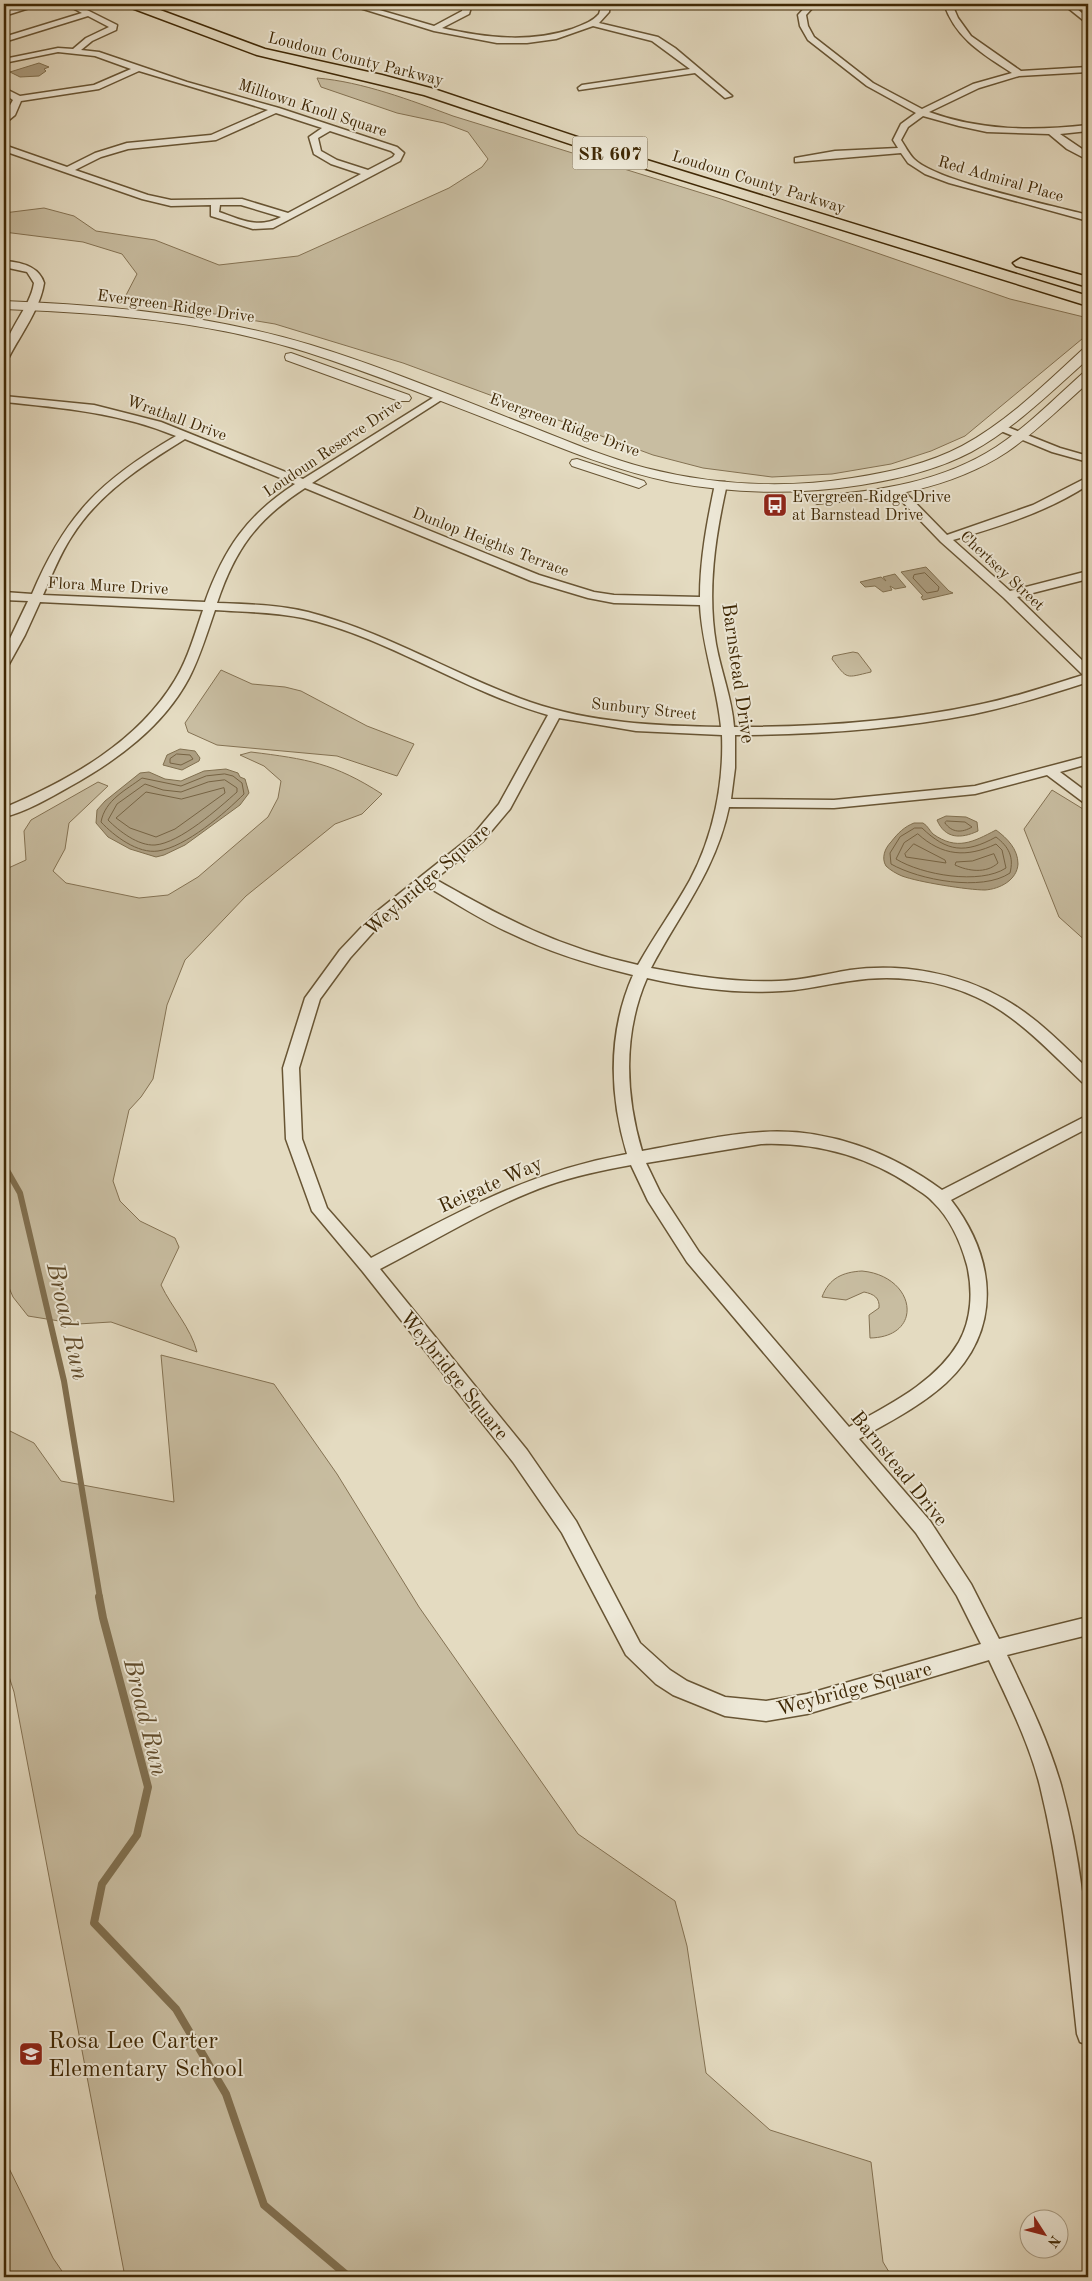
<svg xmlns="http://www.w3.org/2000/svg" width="1092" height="2281" font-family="'Old Standard TT',serif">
<rect width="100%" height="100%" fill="#e4dbc1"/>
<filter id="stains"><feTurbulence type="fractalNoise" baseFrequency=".004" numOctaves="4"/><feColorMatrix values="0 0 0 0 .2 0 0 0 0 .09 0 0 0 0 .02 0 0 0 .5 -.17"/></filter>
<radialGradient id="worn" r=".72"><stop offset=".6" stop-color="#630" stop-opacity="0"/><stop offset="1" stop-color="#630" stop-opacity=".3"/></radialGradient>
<g fill="#c8bda1" stroke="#847253">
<path d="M317 78C363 82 410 100 453 116L721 199 1010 299 1088 318V334L965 436 931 451 891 464 832 474 772 477 703 468 653 455 403 363 275 324 124 299 137 274 122 254 83 242 4 232V213L44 208 74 216 96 231 155 240 219 265 298 256 449 188 482 167 488 159 468 132 444 123 397 113 321 87Z"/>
<path d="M853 652 858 653 871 670V672C845 678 848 680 832 659L833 656Z"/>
<path d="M221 670 252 684 285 687 301 691 367 726 414 744 397 776 337 756 217 745 188 732 185 723Z"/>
<path d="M251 752C307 759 334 763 382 794L362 814 335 824 246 896 185 960 167 1005 153 1079 141 1097 129 1110 113 1181 120 1201 140 1221 175 1238 179 1247 161 1285C172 1308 191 1328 197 1352L111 1322 78 1324 28 1316 13 1297 4 1276V870L26 860 24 831 31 820 98 782 108 786 69 823 65 849 53 871 66 883 139 898 168 895 198 877 268 817 278 798 281 781 264 766 240 755Z"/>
<path d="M1052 790 1088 812V943L1059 917 1024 829Z"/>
<path d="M862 1271C916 1276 925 1337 870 1338L869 1315 879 1308C880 1298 874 1294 864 1292L846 1300 822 1297C829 1278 843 1272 862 1271Z"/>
<path d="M161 1355 274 1384 337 1474 419 1607 578 1834 675 1901 687 1946 706 2073 770 2130 871 2162 883 2262 892 2277H125L14 1692 4 1661V1428L34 1443 61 1481 174 1502Z"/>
<path d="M4 2158 53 2258 66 2277H4Z"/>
</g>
<g fill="#ac9e81" stroke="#806f4f">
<path d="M39 63 49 67 44 69 46 71 39 76 20 77 10 72Z"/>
<path d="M926 567 949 591 953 593 923 600 921 597 923 596 901 572Z"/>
<path d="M895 574 906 587 895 589 890 586 892 590 883 592 875 586 865 587 860 582 881 577 886 581 883 577Z"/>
<path d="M180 749 195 751 200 758 199 761 182 770 163 765 167 755Z"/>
<path d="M226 769 238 773 240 777 245 779 249 793 240 805 185 845 164 855 156 857 130 849 108 837 96 823 97 810 105 801 140 773 149 772 165 779 181 781 204 771Z"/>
<path d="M946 816 966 817 977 822 978 831C961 839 945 839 937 820Z"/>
<path d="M914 823H923C928 826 929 830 933 834 957 851 973 842 996 830 1007 838 1018 849 1018 864 1017 880 1000 889 985 890 968 890 918 882 902 876 897 874 890 870 886 866 881 858 885 848 891 842 898 833 904 827 914 823Z"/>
</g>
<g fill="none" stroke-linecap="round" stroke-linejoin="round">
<g stroke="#766343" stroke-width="1">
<path d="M925 573 939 587 938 591 927 593 913 578 914 575Z"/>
<path d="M177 754 190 755 193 759 181 765 170 763V759Z"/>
<path d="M225 774 233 776 242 783 244 794C225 813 186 847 158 851 138 854 114 836 101 822 105 800 126 790 142 778L181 786 206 776Z"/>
<path d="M225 780 237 788V792C219 808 180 843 155 845 138 846 119 831 108 820L117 804 145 784 163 790 181 792 208 782Z"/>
<path d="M224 788 225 793 175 829 156 837 130 828 116 818 146 792 181 799Z"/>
<path d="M947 821 965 822 972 827C962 833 952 833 945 823Z"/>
<path d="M915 828H922C947 852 965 854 996 837 1009 847 1014 857 1010 873 982 892 919 880 891 864L890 853 900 837Z"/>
<path d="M918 834C942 856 967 858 996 844L1002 850 1006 868C980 885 922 875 896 859L904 843Z"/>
<path d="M914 844 945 860 946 863 906 857 905 854Z"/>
<path d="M994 854 998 863C986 874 968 871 955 865L956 862 972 861Z"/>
</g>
<path stroke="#806f4f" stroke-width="6" d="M4 1165 20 1193 64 1381 100 1598"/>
<path stroke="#806f4f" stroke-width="8" d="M99 1597 103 1618 148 1787 137 1835 102 1884 94 1923 176 2009 226 2094 264 2205 349 2277"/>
<defs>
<g id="minor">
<path d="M30 4H42L4 16V12Z"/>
<path d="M65 4H75L117 25 116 30 92 41 81 50 99 52 187 82 279 108 397 147 404 153 400 161 273 228 253 229 211 216V205L171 206 142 199 4 151V145L67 167 95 153 127 143 211 135 268 110 139 71 99 89 21 101 15 115 4 124V116L13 100 4 94V88L20 96 94 85 131 69 95 56 58 52 4 63V59L58 48 73 49 86 38 109 27 88 16 4 42V37L82 13ZM276 113 322 128 309 137 314 154 331 164 361 174 288 213 242 199 171 200 148 195 75 170 101 157 128 149 216 140ZM330 131 391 151 395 154 393 157 368 170 337 160 321 151 318 138ZM220 205H241L281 217C258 229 242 220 219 212Z"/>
<path d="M347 4H359L434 26 462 11 464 4H472L469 14 442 28C486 38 529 43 572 29 582 25 592 22 599 14L602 4H610L609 12 599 23 658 37 675 48 732 96 725 98 695 73 579 90 578 88 582 85 690 69 652 41 593 26 556 39 527 43H497L434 31Z"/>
<path d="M808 4H816L806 15 808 26 814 37 873 83 922 109 973 84 1012 73C983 54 956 39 944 4H952L958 18 971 36 1021 71 1088 67V72L1019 76 979 88 929 112C981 131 1034 131 1088 125V131L1060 134 1088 153V160L1067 149 1049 134 987 132 959 126 923 116 908 127 901 140C905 146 909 154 914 159 937 182 1052 205 1088 215V221L949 183 925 174 908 163 901 153 795 162V158L835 151 898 148 893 140 901 124 916 113 867 86 808 40 800 26 798 15Z"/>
<path d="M1063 4H1071L1088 18V24Z"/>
<path d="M4 261C20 262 39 266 44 283 40 309 21 334 9 357L4 360C2 333 30 310 34 283L27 272 4 267Z"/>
<path d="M439 394 444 397 443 399 312 483 539 575 594 592 614 595 700 597C700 559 707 522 715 484L717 482H725L727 484C715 537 707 591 716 644 721 672 732 698 734 727 815 727 898 722 977 705 1013 698 1048 686 1083 675L1004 598 941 542 891 490 893 488H901L947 535 1033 505 1088 477V485C1047 512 1000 526 953 540L1010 591 1088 571V579L1017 597 1088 666V682C1051 694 1013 706 974 714 896 729 815 735 735 735V768L731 799 834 800 975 786 1088 756V764L1060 772 1088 793V803L1083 802 1047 775 975 794 834 808 729 807C716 870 680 913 651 968 693 976 736 983 779 981 803 980 826 974 850 970 902 963 959 973 1004 999 1036 1017 1062 1044 1088 1069V1084L1082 1082C1049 1051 1018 1016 976 997 938 979 891 974 850 981 827 984 805 990 782 991 737 994 691 988 647 978 623 1033 625 1094 642 1151 682 1144 723 1134 763 1132 828 1128 890 1152 942 1190L1088 1115V1128L951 1200C996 1258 1003 1330 946 1383 921 1406 889 1422 859 1439L930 1521 971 1584 999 1639 1088 1617V1635L1007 1655C1027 1697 1048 1740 1061 1785 1084 1869 1092 1959 1088 2045L1080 2042 1077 2034C1068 1951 1060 1868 1040 1786 1029 1742 1008 1701 989 1660L807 1714 766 1721 725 1716 673 1695 656 1684 626 1655 562 1533 513 1462 363 1272 312 1211 286 1139 283 1068 305 998 340 950 375 913 473 835 499 804 548 715C463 691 387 637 303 618 274 612 244 612 215 610 207 633 200 657 189 678 163 727 116 761 69 787 49 798 26 812 4 817V808C69 780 137 743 175 680 188 659 195 633 203 610L40 602 25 635 9 664 4 665V651L28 601 4 600V592L32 594C66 514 101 480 176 436 120 413 64 408 4 402V396L94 405 161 422 303 479ZM185 439 295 484C247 515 224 549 205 602L43 595C52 575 60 554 72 536 99 493 143 465 185 439ZM305 488 531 581 588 598 614 603 700 605C702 647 717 685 721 727 657 726 591 723 530 702 454 675 386 632 308 612 279 605 247 604 217 603 235 549 257 519 305 488ZM559 718 636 731 722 735C724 784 713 837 690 880 674 909 654 936 638 965 558 947 505 919 435 879L483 841 510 809ZM426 886C454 902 481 920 510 933 549 952 591 965 633 975 608 1032 609 1094 627 1154 527 1172 459 1212 371 1258L327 1208 302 1139 299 1068 320 999 350 958 385 919ZM761 1144C816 1142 867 1156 912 1186 919 1191 927 1195 933 1202 950 1218 961 1243 967 1265 973 1290 972 1319 959 1342 935 1383 888 1405 849 1427L699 1252 660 1192 646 1163ZM631 1165 648 1201 687 1262 916 1533 957 1596 981 1644 807 1694 766 1701 725 1697 687 1681 670 1670 640 1643 576 1521 527 1450 380 1269C436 1240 490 1206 549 1185 575 1176 603 1170 631 1165Z"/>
<path d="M1000 424 1060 448 1088 456V462L1052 452 996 429 994 427Z"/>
</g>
<g id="tertiary">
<path d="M4 301C108 305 211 315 311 345 386 368 459 399 532 427 570 442 607 458 646 468 713 485 784 489 852 478 890 472 928 464 962 446 1008 421 1045 384 1083 349L1088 348V359C1051 392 1015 428 971 452 937 470 898 479 861 485 798 495 734 494 671 482 618 471 568 451 518 431 448 404 378 375 306 352 208 321 106 313 4 309Z"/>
<path d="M291 353 409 395 411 398 409 401H399L286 360 285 357 286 354Z"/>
<path d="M1088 372V383C1062 406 1036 432 1007 452 951 489 882 499 817 504L810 500 817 496C879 491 942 482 996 447 1028 426 1055 398 1083 373Z"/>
<path d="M577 459 644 481 646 484 639 488 572 466 570 463 572 460Z"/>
</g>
<g id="primary">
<path d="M127 4H144L265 49 382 75 434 89 637 157 1088 296V306L627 163 424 95 257 55 129 7Z"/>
<path d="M1021 258 1088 277V287L1016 266 1013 263Z"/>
</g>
</defs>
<use href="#minor" stroke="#685534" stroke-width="3"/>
<use href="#tertiary" stroke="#685534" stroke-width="2"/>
<use href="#primary" stroke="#3f2805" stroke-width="3"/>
<use href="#minor" fill="#ede8d7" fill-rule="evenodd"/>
<use href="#tertiary" fill="#ede8d7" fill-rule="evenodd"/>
<use href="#primary" fill="#e4dbc1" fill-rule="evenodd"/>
</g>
<defs>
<symbol id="bus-square" viewBox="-11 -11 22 22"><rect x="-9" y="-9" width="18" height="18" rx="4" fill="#8f2418" stroke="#ede8d7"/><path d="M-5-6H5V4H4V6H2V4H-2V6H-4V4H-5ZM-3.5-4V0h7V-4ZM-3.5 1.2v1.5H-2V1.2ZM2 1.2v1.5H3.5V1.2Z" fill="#fff"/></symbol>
<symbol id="school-square" viewBox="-11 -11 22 22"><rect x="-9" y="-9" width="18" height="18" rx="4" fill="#8f2418" stroke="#ede8d7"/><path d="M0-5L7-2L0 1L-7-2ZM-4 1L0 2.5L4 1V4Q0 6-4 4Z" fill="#fff"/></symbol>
</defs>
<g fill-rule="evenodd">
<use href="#bus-square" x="761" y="491" width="28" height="28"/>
<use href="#school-square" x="17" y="2040" width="28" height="28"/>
</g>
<g text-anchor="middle" stroke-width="4" stroke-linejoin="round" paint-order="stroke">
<g font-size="16" fill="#3f2805" stroke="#ede8d7">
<text transform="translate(356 58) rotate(14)" y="6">Loudoun County Parkway</text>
<text transform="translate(313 107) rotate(18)" y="6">Milltown Knoll Square</text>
<text transform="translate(1001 178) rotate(16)" y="6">Red Admiral Place</text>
<text transform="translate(759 181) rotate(17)" y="6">Loudoun County Parkway</text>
<text transform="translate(176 305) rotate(8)" y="6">Evergreen Ridge Drive</text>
<text transform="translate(177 417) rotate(20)" y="6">Wrathall Drive</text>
<text transform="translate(565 424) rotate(20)" y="6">Evergreen Ridge Drive</text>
<text transform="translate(332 447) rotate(-34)" y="6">Loudoun Reserve Drive</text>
<text transform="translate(491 541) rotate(21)" y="6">Dunlop Heights Terrace</text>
<text transform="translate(1003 570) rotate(43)" y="6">Chertsey Street</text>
<text transform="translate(108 585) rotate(3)" y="6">Flora Mure Drive</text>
<text transform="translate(644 708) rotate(6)" y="6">Sunbury Street</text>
</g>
<g font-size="16" fill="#3f2805" stroke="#ede8d7" text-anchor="start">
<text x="792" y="502">Evergreen Ridge Drive<tspan x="792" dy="18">at Barnstead Drive</tspan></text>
</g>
<rect fill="#ede8d7" stroke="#736244" stroke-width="1" x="572.5" y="136.5" width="75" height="33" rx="4"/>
<g font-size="19" font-weight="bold" fill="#3f2805">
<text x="610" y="160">SR 607</text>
</g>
<g font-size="20" fill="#3f2805" stroke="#ede8d7">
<text transform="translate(739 673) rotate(82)" y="7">Barnstead Drive</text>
<text transform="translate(427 879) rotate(-41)" y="7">Weybridge Square</text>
<text transform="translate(490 1184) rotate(-24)" y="7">Reigate Way</text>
<text transform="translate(455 1375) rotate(51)" y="7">Weybridge Square</text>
<text transform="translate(900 1468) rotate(51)" y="7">Barnstead Drive</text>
<text transform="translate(854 1688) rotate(-15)" y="7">Weybridge Square</text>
</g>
<g font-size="24" fill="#3f2805" stroke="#ede8d7" text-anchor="start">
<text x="48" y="2048">Rosa Lee Carter<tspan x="48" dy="28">Elementary School</tspan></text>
</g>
<g font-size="25" font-style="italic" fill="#604b2a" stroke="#ede8d7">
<text transform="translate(69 1321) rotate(77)" y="9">Broad Run</text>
<text transform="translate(147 1717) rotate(76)" y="9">Broad Run</text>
</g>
</g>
<rect width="1092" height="2281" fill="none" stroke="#e4dbc1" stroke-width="20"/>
<rect x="5" y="5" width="1082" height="2271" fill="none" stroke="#3f2805" stroke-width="2.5"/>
<rect x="10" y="10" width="1072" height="2261" fill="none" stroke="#3f2805"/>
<g transform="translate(1044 2234) rotate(126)"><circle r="24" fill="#ede8d7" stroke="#a79b83"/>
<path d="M0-4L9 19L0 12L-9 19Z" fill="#8f2418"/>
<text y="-8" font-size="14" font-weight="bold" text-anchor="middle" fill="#3f2805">N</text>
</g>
<rect width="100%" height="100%" filter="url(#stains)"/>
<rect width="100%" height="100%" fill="url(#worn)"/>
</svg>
